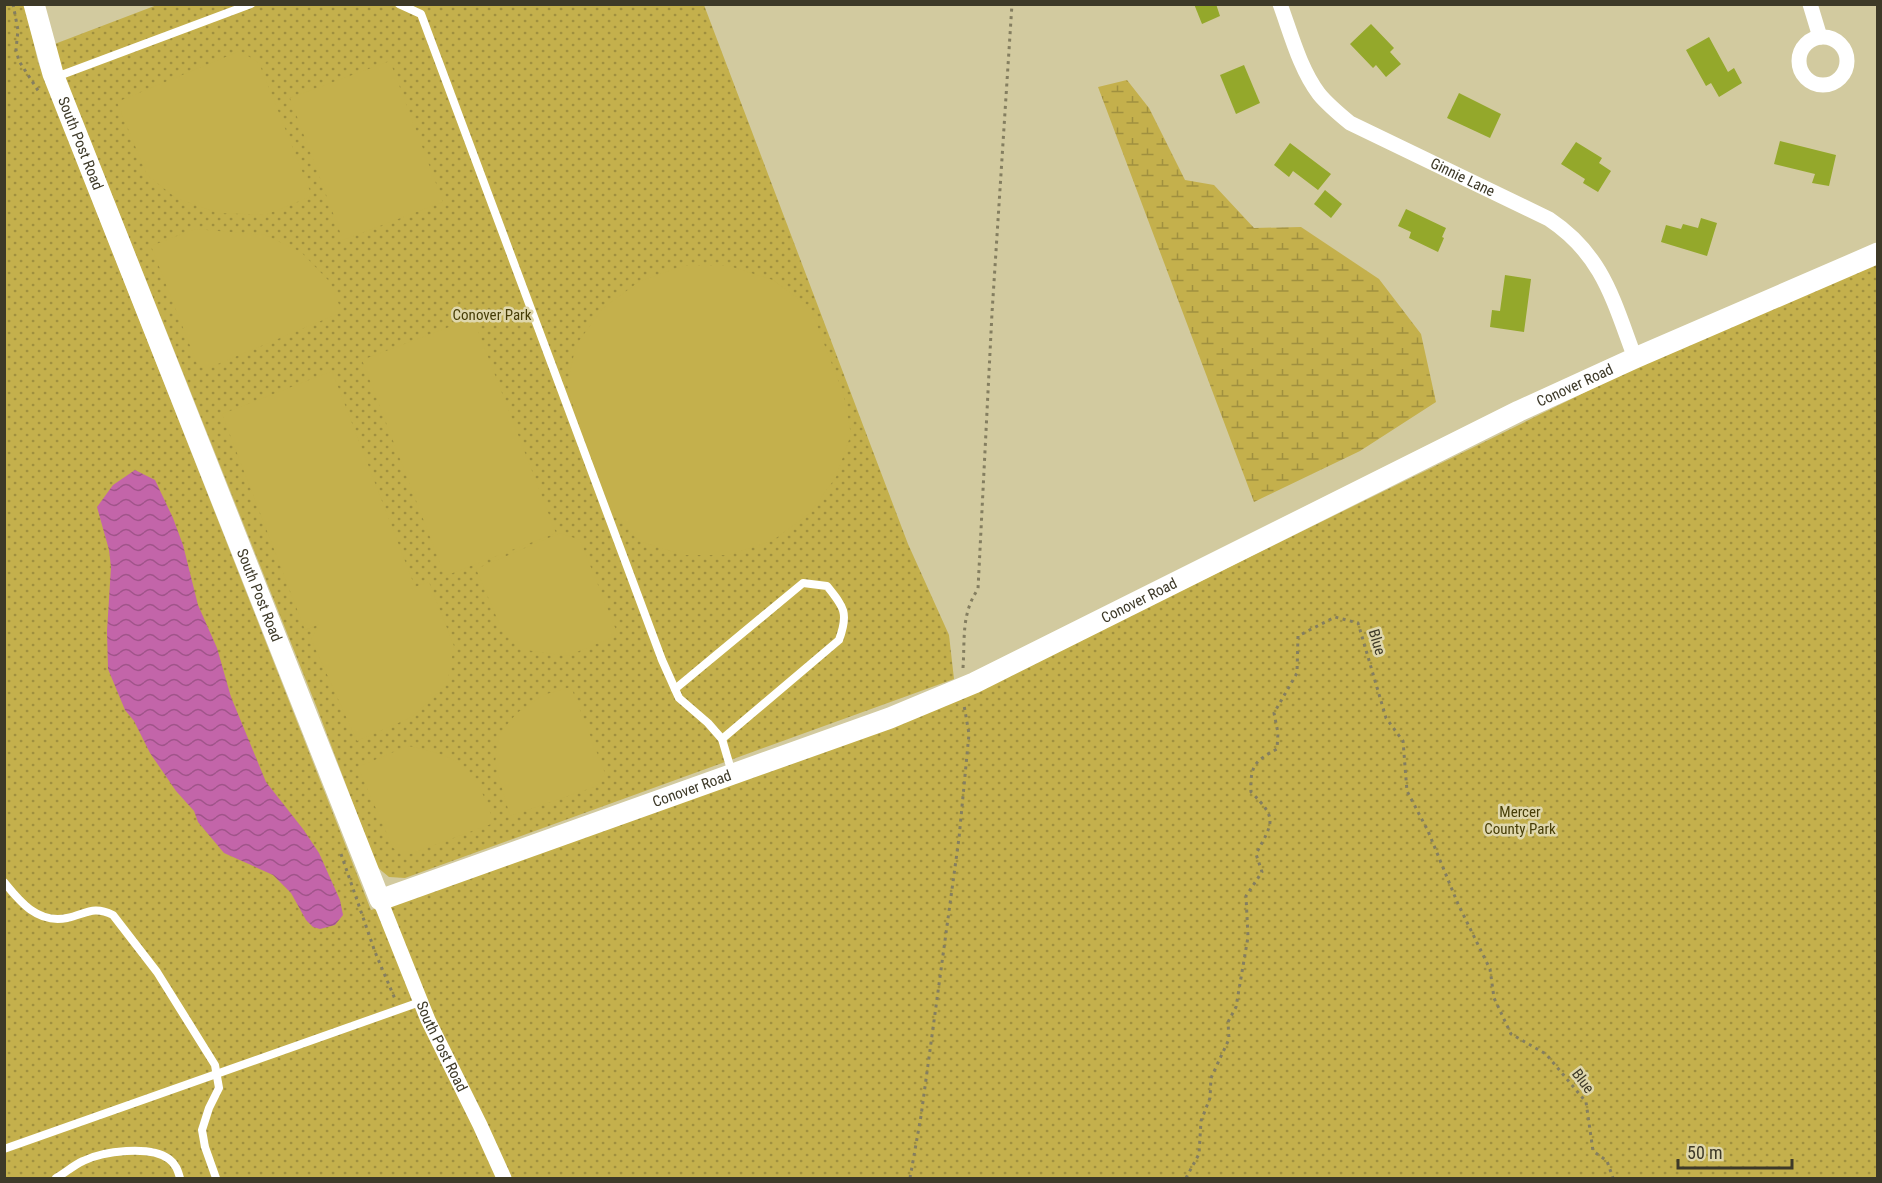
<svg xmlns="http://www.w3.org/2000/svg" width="1882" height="1183" font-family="'Roboto Condensed',sans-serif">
<defs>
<pattern id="wetland-marsh" width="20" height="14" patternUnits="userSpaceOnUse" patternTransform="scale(1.5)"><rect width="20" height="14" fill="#c4b04c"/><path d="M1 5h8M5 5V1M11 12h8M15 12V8" fill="none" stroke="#a0903f"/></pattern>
<pattern id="park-dots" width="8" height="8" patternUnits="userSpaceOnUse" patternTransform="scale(1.5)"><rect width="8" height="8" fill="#c4b04c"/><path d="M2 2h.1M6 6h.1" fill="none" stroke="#a0903f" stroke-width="1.8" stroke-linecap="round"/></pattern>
<pattern id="water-waves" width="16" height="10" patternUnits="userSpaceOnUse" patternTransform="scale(1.5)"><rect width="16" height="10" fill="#c365a9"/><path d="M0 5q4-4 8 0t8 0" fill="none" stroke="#a0548a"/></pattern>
</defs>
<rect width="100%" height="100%" fill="#d2ca9f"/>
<path fill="url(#wetland-marsh)" d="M1127 80 1149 108 1185 180 1214 185 1254 228 1301 227 1379 279 1421 334 1436 402 1360 451 1254 502 1098 87Z"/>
<g fill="url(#park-dots)">
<path d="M5 5H25L38 62 371 910 407 899 1093 634 1651 360 1877 263V1178H5Z"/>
<path d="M157 5H704L908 544 949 635 954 679 405 878 389 877 377 867 317 708 52 45Z"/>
</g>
<g fill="#c4b04c">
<path d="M240 51 259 63 312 196 265 215 218 213 176 198 147 175 117 102Z"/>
<path d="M390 61 443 202 343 240 290 98Z"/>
<path d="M195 229 265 235 301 252 330 282 342 312 206 369 198 366 151 246Z"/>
<path d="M683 266H729L773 280 810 307 843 393 851 434 836 477 809 514 772 541 728 555H683L639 541 611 511 579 425 567 385 576 345 603 308 640 281Z"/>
<path d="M473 318 556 533 445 576 362 360Z"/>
<path d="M332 371 415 587 429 582 454 646 447 684 412 717 357 741 311 639 320 624 305 630 222 414Z"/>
<path d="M560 533 580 540 618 635 567 656 526 650 499 623 476 569Z"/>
<path d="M571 687 605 773 597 786 510 816 495 763 499 734 517 713 543 695Z"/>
<path d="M408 746C465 757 475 769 494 823L407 855 393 848 358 767Z"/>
</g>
<path fill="url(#water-waves)" d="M135 470 155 480 173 518 183 545 198 605 217 648 231 697 266 782 303 829 319 853 340 900 343 915 335 925 320 929 313 927 306 920 291 893 273 875 224 853 198 822 194 811 176 791 150 753 134 721 125 710 108 669 107 631 111 567 109 550 97 507 113 485Z"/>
<g fill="#94a82b">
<path d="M1194 4H1216L1220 16 1202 24Z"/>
<path d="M1371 24 1394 48 1390 52 1401 64 1386 77 1376 65 1373 68 1350 44Z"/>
<path d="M1709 37 1728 72 1734 68 1742 83 1719 97 1711 83 1706 86 1686 50Z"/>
<path d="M1244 65 1260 103 1236 114 1220 75Z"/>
<path d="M1459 93 1501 114 1490 138 1447 118Z"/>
<path d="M1780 141 1836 155 1829 186 1812 183 1815 174 1774 164Z"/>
<path d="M1576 142 1602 158 1599 163 1611 171 1598 192 1583 183 1585 179 1561 164Z"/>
<path d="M1290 143 1331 174 1318 190 1293 171 1289 177 1274 165Z"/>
<path d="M1325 190 1342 204 1331 218 1314 204Z"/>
<path d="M1406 209 1446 228 1442 237 1444 238 1438 252 1409 238 1411 232 1398 226Z"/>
<path d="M1701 218 1717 223 1707 256 1661 242 1666 225 1681 229 1683 224 1698 228Z"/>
<path d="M1505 275 1531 279 1524 332 1490 327 1492 310 1500 311Z"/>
</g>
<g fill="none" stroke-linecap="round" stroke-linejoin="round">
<g stroke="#847e60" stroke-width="3" stroke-dasharray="3 4.5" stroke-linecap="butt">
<path d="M13 4 18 30 16 50 19 61 39 92"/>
<path d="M963 668C965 639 961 614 978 589L992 313 1012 4"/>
<path d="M341 854 375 952 395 999"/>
<path d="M910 1178 921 1116 959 838 969 734 964 705"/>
<path d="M1186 1178 1199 1154 1201 1121 1210 1098 1211 1078 1229 1039 1228 1022 1236 1007 1248 937 1246 896 1262 872 1256 854C1273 822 1278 819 1251 792 1250 765 1255 761 1277 749L1278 733 1274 713 1297 673 1298 636 1335 617 1358 623 1386 718 1403 741 1407 791 1428 831 1458 904 1490 969 1494 998 1511 1034 1546 1054 1586 1102 1593 1151 1607 1161 1613 1178"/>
</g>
<g stroke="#fff" stroke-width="8">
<path d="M399 4 421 14 662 660 679 698 708 723 722 739 732 773"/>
<path d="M56 77 251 4"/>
<path d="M675 689 803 583 827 586C844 607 849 613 839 640L722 739"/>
<path d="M4 882C20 902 38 924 67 918 86 914 93 905 113 915L157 972 215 1065 219 1088 209 1108 202 1130 205 1147 216 1178"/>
<path d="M4 1149 420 1002"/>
<path d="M56 1178C65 1173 74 1165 83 1161 103 1151 150 1145 169 1159 176 1164 178 1171 180 1178"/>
</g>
<g stroke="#fff" stroke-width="15">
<path id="s1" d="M1280 4C1291 34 1300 69 1319 94 1328 105 1339 114 1350 123L1549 219C1603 255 1613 300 1635 358"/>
<path d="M1810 4 1820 37"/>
<circle cx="1823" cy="61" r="24"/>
<path id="s2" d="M380 900 428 1020 480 1125 504 1178"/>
</g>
<path stroke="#fff" stroke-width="21" id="s3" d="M34 4 53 74 380 900 890 718 974 683 1519 411 1635 358 1878 253"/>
</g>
<g text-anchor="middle" stroke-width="5" stroke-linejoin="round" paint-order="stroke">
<g font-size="15" fill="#3d3928" stroke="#dfd7ac">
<text dy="5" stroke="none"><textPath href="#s3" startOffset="147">South Post Road</textPath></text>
<text dy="5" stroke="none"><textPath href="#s1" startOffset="266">Ginnie Lane</textPath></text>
<text dy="5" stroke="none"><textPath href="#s3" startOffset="2264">Conover Road</textPath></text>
<text dy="5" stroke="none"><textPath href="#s3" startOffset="633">South Post Road</textPath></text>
<text dy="5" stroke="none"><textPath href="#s3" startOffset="1778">Conover Road</textPath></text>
<text transform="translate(1377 642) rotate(73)" y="5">Blue</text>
<text dy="5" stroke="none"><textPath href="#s3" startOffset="1292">Conover Road</textPath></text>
<text dy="5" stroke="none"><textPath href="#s2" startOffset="159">South Post Road</textPath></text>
<text transform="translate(1583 1081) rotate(53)" y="5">Blue</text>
</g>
<g font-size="15" fill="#463d06" stroke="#dfd7ac">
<text x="492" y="320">Conover Park</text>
<text x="1520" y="817">Mercer<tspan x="1520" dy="17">County Park</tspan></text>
</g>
</g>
<rect width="1882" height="1183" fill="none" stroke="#3d3928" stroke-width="12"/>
<path d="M1678 1159v9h114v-9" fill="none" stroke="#3d3928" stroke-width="3"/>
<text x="1687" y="1159" font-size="18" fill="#3d3928" stroke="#dfd7ac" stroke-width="4.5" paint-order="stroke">50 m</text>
</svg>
